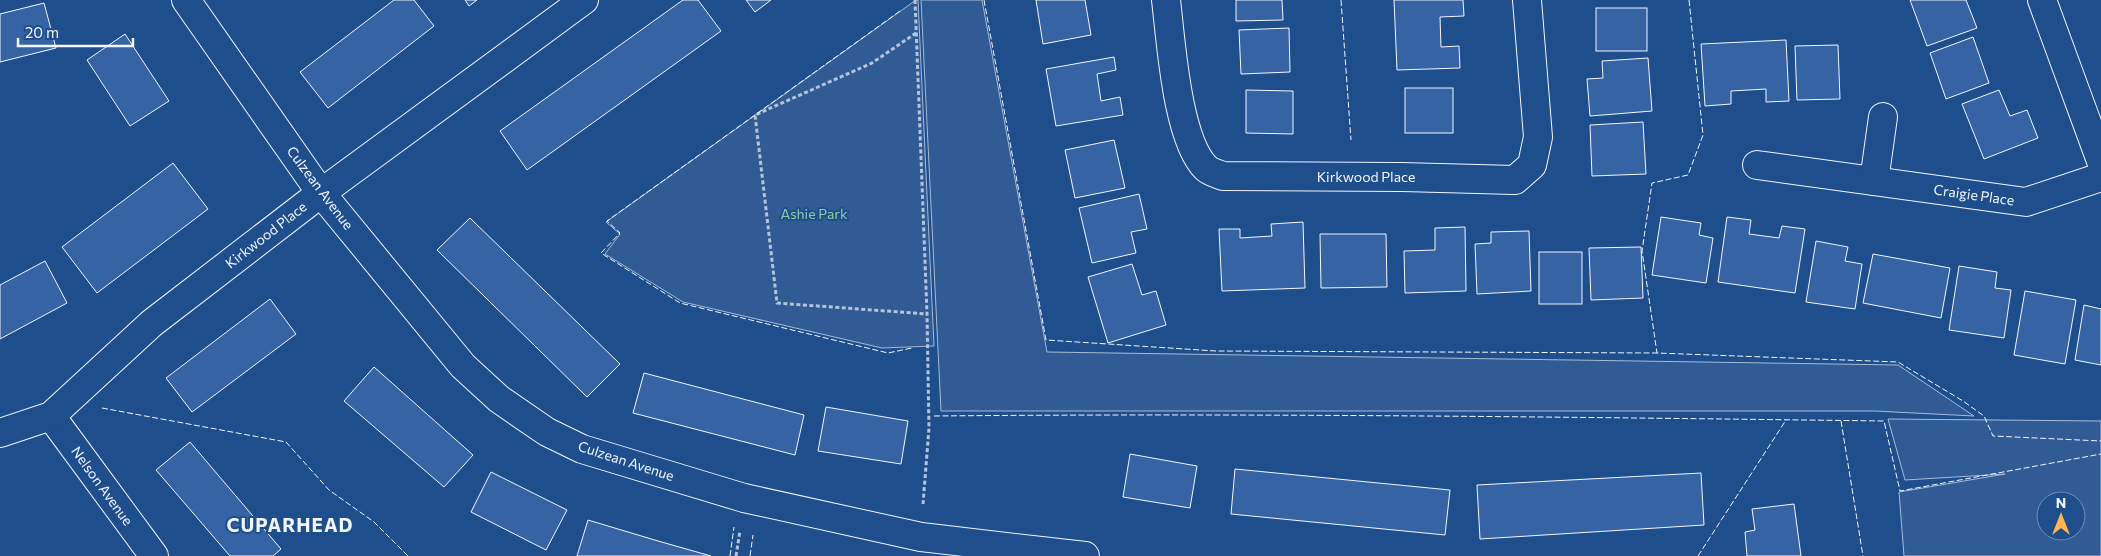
<svg xmlns="http://www.w3.org/2000/svg" width="2101" height="556" font-family="Commissioner,sans-serif">
<rect width="100%" height="100%" fill="#1f4e8c"/>
<g fill="#305b95" stroke="#a8bbd7" fill-rule="evenodd">
<path d="M916 0H918L934 346 882 348 683 302 605 254 620 234 606 222Z"/>
<path d="M921 0H982L1047 352 1898 365 1974 416 1874 411H941Z"/>
<path d="M1888 419 2101 421V556H1904L1899 492 2005 474 1905 480ZM2046 501H2076V531H2046Z"/>
</g>
<g fill="#3563a3" stroke="#f2f6ff">
<path d="M394 0H414L434 26 328 108 300 72Z"/>
<path d="M465 0H477L469 6Z"/>
<path d="M683 0H698L721 31 527 170 500 131Z"/>
<path d="M746 0H771L755 12Z"/>
<path d="M1036 0H1085L1091 35 1043 44Z"/>
<path d="M1236 0H1282L1283 20 1236 21Z"/>
<path d="M1394 0H1463L1464 16 1440 17 1441 47 1459 46 1460 68 1397 70Z"/>
<path d="M1910 0H1966L1977 28 1927 46Z"/>
<path d="M44 3 56 48 0 62V14Z"/>
<rect x="1596" y="8" width="51" height="43"/>
<path d="M1289 28 1290 72 1241 74 1239 30Z"/>
<path d="M125 34 169 101 130 126 87 60Z"/>
<path d="M1973 37 1989 83 1946 99 1930 53Z"/>
<path d="M1786 40 1789 101 1766 102V89L1731 91V104L1705 106 1701 44Z"/>
<path d="M1838 45 1840 99 1797 100 1795 46Z"/>
<path d="M1114 57 1116 70 1097 74 1101 101 1120 97 1123 115 1056 126 1046 69Z"/>
<path d="M1648 58 1652 111 1590 116 1587 79 1603 78 1602 61Z"/>
<rect x="1405" y="88" width="48" height="45"/>
<path d="M1246 90 1293 91V134L1246 133Z"/>
<path d="M1999 90 2010 116 2027 110 2038 138 1984 159 1962 104Z"/>
<path d="M1643 122 1646 174 1592 176 1590 125Z"/>
<path d="M1114 140 1125 188 1075 198 1065 150Z"/>
<path d="M173 163 208 209 97 293 62 247Z"/>
<path d="M1139 194 1147 229 1131 232 1136 253 1092 263 1079 208Z"/>
<path d="M1661 217 1701 223 1699 235 1713 238 1706 283 1652 275Z"/>
<path d="M1727 217 1751 220 1749 234 1779 238 1782 226 1805 229 1795 293 1718 282Z"/>
<path d="M470 218 620 364 587 397 437 250Z"/>
<path d="M1303 222 1305 288 1222 291 1219 229H1240V238L1272 236 1271 224Z"/>
<path d="M1465 227 1466 291 1405 293 1404 251 1435 250V228Z"/>
<path d="M1529 231 1531 291 1477 294 1475 244 1491 243V232Z"/>
<path d="M1320 234H1386L1387 287 1321 288Z"/>
<path d="M1816 241 1848 247 1845 261 1862 264 1855 309 1806 302Z"/>
<path d="M1641 247 1643 298 1591 300 1589 248Z"/>
<rect x="1539" y="252" width="43" height="52"/>
<path d="M1873 254 1950 268 1941 318 1863 303Z"/>
<path d="M45 261 67 303 0 339V285Z"/>
<path d="M1132 264 1142 295 1156 291 1166 325 1108 343 1088 277Z"/>
<path d="M1959 266 1997 272 1995 288 2011 290 2004 338 1949 330Z"/>
<path d="M2025 291 2076 300 2065 364 2014 355Z"/>
<path d="M270 299 296 334 192 412 166 378Z"/>
<path d="M2084 305 2101 309V365L2075 360Z"/>
<path d="M374 367 473 455 444 487 344 401Z"/>
<path d="M644 373 804 415 795 455 633 413Z"/>
<path d="M826 407 908 421 901 464 818 451Z"/>
<path d="M190 442 281 549 273 556H230L156 470Z"/>
<path d="M1130 454 1197 466 1190 508 1123 497Z"/>
<path d="M1235 469 1450 490 1445 535 1231 514Z"/>
<path d="M491 472 567 510 546 550 471 512Z"/>
<path d="M1701 473 1704 525 1480 539 1477 485Z"/>
<path d="M1794 504 1801 556H1747L1745 532 1755 530 1752 509Z"/>
<path d="M588 520 658 541 711 556H577Z"/>
</g>
<g fill="none" stroke-linecap="round" stroke-linejoin="round">
<defs>
<g id="minor">
<path d="M186 0 321 193 463 366 499 399 547 432 582 449 744 498 921 537 1085 556"/>
<path d="M1166 0C1171 41 1177 140 1206 168 1210 172 1218 174 1223 176L1402 177 1515 180 1532 165 1538 137 1527 0"/>
<path d="M2042 0 2101 161"/>
<path d="M1757 165 2026 202 2101 177"/>
<path d="M1874 181 1883 117"/>
<path d="M51 416 154 556"/>
<path d="M0 433 51 416 152 323 321 193 584 0"/>
</g>
</defs>
<use href="#minor" stroke="#f2f6ff" stroke-width="30"/>
<g stroke="#b3c4dc" stroke-width="3" stroke-dasharray="4 2.5" stroke-linecap="butt">
<path d="M915 0 927 314 929 428 923 504"/>
<path d="M916 33 872 63 755 115 777 303 927 314"/>
<path d="M736 556 740 531"/>
</g>
<use href="#minor" stroke="#1f4e8c" stroke-width="28"/>
<g stroke="#f2f6ff" stroke-width="1" stroke-dasharray="6 2.5" stroke-linecap="butt">
<path d="M984 0 1046 340 1216 351 1657 353"/>
<path d="M1341 0 1351 140"/>
<path d="M1689 0 1703 135 1688 175 1652 183 1642 251 1657 353 1898 362 1963 401 1984 416 1993 436 2101 441"/>
<path d="M900 11 607 221 620 233 601 253 680 303 888 353 912 348"/>
<path d="M102 408 286 442 329 490 374 522 408 556"/>
<path d="M934 416C1250 413 1567 417 1884 421L1900 491 2101 454"/>
<path d="M1841 421 1863 556"/>
<path d="M730 556 734 527"/>
<path d="M750 556 753 535"/>
<path d="M1698 556 1786 420"/>
</g>
</g>
<g text-anchor="middle" stroke-width="4" stroke-linejoin="round" paint-order="stroke">
<g font-size="14" fill="#f2f6ff" stroke="#1f4e8c">
<text x="1366" y="182">Kirkwood Place</text>
<text transform="translate(320 188) rotate(53)" y="5">Culzean Avenue</text>
<text transform="translate(1974 195) rotate(8)" y="5">Craigie Place</text>
<text transform="translate(266 235) rotate(-38)" y="5">Kirkwood Place</text>
<text transform="translate(626 461) rotate(18)" y="5">Culzean Avenue</text>
<text transform="translate(102 486) rotate(54)" y="5">Nelson Avenue</text>
</g>
<g font-size="14" fill="#97c8a6" stroke="#1f4e8c">
<text x="814" y="219">Ashie Park</text>
</g>
<g font-size="19" font-weight="bold" letter-spacing="1" fill="#f2f6ff" stroke="#1f4e8c">
<text x="290" y="532">CUPARHEAD</text>
</g>
</g>
<g transform="translate(2061 516)"><circle r="24" fill="#1f4e8c" stroke="#7391ba"/>
<path d="M0-4L9 19L0 12L-9 19Z" fill="#ffb74d"/>
<text y="-8" font-size="14" font-weight="bold" text-anchor="middle" fill="#f2f6ff">N</text>
</g>
<path d="M18 38v8h115v-8" fill="none" stroke="#f2f6ff" stroke-width="2.5"/>
<text x="25" y="38" font-size="15" fill="#f2f6ff" stroke="#1f4e8c" stroke-width="4" paint-order="stroke">20 m</text>
</svg>
